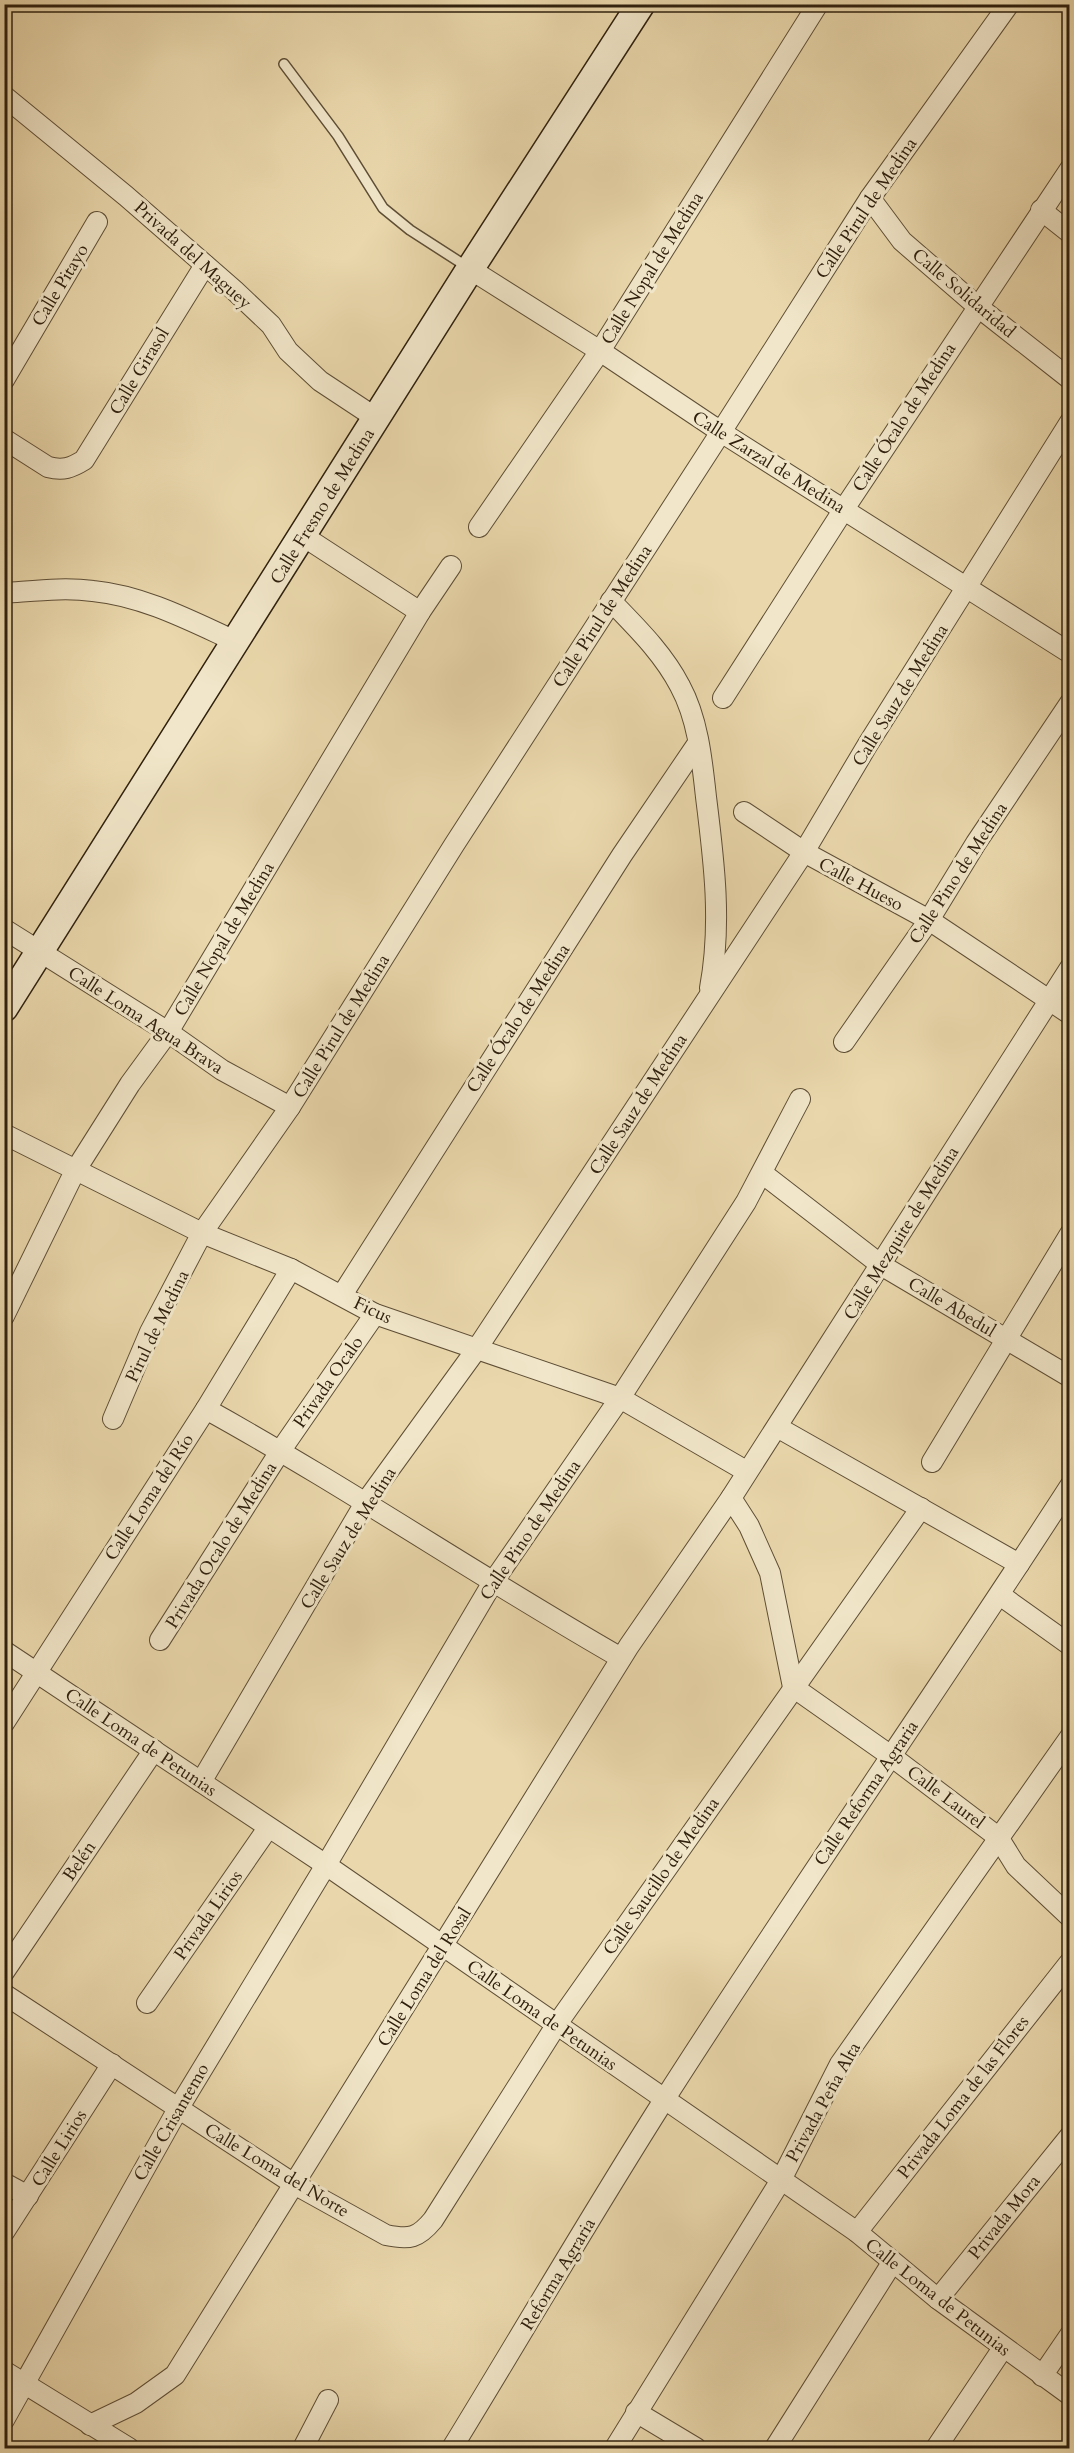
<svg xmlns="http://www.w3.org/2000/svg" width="1074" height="2453" font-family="Cardo,serif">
<rect width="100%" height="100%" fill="#ead8ac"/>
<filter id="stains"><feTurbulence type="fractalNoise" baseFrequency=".00333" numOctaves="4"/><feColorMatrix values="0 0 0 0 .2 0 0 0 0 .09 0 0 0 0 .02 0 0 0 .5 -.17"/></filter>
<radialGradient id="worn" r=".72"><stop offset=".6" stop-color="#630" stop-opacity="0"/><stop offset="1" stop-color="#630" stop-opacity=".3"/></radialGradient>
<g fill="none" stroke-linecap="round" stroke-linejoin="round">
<defs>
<path id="lane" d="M284 64 338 136 383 208 410 230 469 268"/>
<g id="street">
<path d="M4 96 126 196 234 290 271 325 288 351 320 381 376 418"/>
<path d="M870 198 902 241 977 306 1070 379"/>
<path d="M1041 210 1070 233"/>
<path d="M470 269 600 351 721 432 1070 653"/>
<path d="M4 380 97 222"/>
<path d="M4 439 48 467C63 471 71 468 84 460L205 265"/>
<path d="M479 527 600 351 818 4"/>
<path d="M303 536 420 612"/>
<path d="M4 593C34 591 64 587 93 591 144 596 191 621 237 642"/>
<path d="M611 601C636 627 663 653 680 686 698 719 702 760 706 797 714 861 722 924 710 988"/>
<path d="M723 698 844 509 1070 169"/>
<path d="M744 812 804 852 929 920 1070 1014"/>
<path d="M4 929 168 1032 222 1070 290 1107"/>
<path d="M844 1042 929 920 976 843 1070 703"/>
<path d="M4 1134 202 1233 291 1269 375 1314 620 1398 746 1471"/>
<path d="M762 1173 881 1265 1070 1377"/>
<path d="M342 1295 622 855 698 743"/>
<path d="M4 1316 75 1171 130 1084 168 1032 420 612 451 566"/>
<path d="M206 1409C347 1487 481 1578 621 1658"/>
<path d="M113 1419 150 1332 202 1233 290 1107 454 845 721 432 870 198 1009 4"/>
<path d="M777 1427 1019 1564"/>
<path d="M932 1462 1070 1234"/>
<path d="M731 1498 749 1526 770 1573 793 1687 891 1756 998 1837 1016 1866 1070 1917"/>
<path d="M1000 1595 1070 1645"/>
<path d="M160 1640 281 1450 375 1314"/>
<path d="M4 1651 326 1865 857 2232 938 2299 1070 2395"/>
<path d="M4 1723 206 1409 291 1269"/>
<path d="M201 1782 365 1503 476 1350 804 852 868 744 1070 422"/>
<path d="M4 1972 154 1750"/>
<path d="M4 1994 294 2184 386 2235C410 2240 418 2238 433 2220L557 2024 921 1508"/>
<path d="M147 2003 268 1828"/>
<path d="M4 2183 28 2196"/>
<path d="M4 2232 112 2064"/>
<path d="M857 2232 1070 1962"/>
<path d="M938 2299 1070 2136"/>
<path d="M4 2371 129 2448"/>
<path d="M1042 2376 1070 2335"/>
<path d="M636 2412 696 2448"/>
<path d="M4 2420 178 2109 326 1865 493 1582 620 1398 746 1202 800 1099"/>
<path d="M90 2425 136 2403 175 2375 629 1646 731 1498 1070 968"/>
<path d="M303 2448 328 2400"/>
<path d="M452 2448C523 2332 591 2215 664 2100 796 1893 937 1692 1070 1486"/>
<path d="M615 2448 781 2180 840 2064 1070 1737"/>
<path d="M775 2448 892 2263"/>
<path d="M936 2448 1003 2348"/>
</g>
<path id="secondary" d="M4 1008 470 269 641 4"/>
</defs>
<use href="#lane" stroke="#5e4e36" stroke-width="12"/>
<use href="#street" stroke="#5e4e36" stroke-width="22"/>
<use href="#secondary" stroke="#2f200e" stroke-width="30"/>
<use href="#lane" stroke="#f1e6c9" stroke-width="9"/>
<use href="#street" stroke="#f1e6c9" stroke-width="20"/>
<use href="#secondary" stroke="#f1e6c9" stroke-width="27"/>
</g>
<g text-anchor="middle" stroke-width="6" stroke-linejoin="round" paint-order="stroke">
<g font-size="18" fill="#2f200e" stroke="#f1e6c9">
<text transform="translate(866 208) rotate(-56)" y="6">Calle Pirul de Medina</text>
<text transform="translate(193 255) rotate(42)" y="6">Privada del Maguey</text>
<text transform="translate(652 268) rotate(-58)" y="6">Calle Nopal de Medina</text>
<text transform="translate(60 285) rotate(-59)" y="6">Calle Pitayo</text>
<text transform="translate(964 293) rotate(40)" y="6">Calle Solidaridad</text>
<text transform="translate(139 371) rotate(-59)" y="6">Calle Girasol</text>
<text transform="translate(904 417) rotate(-57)" y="6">Calle Ócalo de Medina</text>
<text transform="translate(769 462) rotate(32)" y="6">Calle Zarzal de Medina</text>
<text transform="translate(322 506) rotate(-58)" y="6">Calle Fresno de Medina</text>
<text transform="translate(602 616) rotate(-57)" y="6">Calle Pirul de Medina</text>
<text transform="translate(900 695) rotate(-58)" y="6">Calle Sauz de Medina</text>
<text transform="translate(958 873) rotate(-57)" y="6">Calle Pino de Medina</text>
<text transform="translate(861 884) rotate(28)" y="6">Calle Hueso</text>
<text transform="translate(224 939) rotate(-59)" y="6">Calle Nopal de Medina</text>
<text transform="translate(518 1018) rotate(-57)" y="6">Calle Ócalo de Medina</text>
<text transform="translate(146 1020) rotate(33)" y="6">Calle Loma Agua Brava</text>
<text transform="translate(341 1026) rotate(-58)" y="6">Calle Pirul de Medina</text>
<text transform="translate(638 1104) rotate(-57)" y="6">Calle Sauz de Medina</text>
<text transform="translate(901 1233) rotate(-58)" y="6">Calle Mezquite de Medina</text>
<text transform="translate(952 1307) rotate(31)" y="6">Calle Abedul</text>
<text transform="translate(373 1310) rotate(25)" y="6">Ficus</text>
<text transform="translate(157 1326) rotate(-64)" y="6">Pirul de Medina</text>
<text transform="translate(328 1382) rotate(-55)" y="6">Privada Ocalo</text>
<text transform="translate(149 1497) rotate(-57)" y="6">Calle Loma del Río</text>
<text transform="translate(530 1530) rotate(-56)" y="6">Calle Pino de Medina</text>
<text transform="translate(348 1538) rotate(-58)" y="6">Calle Sauz de Medina</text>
<text transform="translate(221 1545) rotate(-58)" y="6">Privada Ocalo de Medina</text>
<text transform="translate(141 1742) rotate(34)" y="6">Calle Loma de Petunias</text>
<text transform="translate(866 1793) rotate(-56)" y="6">Calle Reforma Agraria</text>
<text transform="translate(946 1797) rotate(37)" y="6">Calle Laurel</text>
<text transform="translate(79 1861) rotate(-56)" y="6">Belén</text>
<text transform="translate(661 1876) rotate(-55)" y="6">Calle Saucillo de Medina</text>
<text transform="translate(208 1915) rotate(-55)" y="6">Privada Lirios</text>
<text transform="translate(424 1977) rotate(-58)" y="6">Calle Loma del Rosal</text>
<text transform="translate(542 2015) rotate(35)" y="6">Calle Loma de Petunias</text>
<text transform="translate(963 2097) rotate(-52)" y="6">Privada Loma de las Flores</text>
<text transform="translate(823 2102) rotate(-61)" y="6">Privada Peña Alta</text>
<text transform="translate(171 2122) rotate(-60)" y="6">Calle Crisantemo</text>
<text transform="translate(59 2148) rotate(-58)" y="6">Calle Lirios</text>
<text transform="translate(277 2170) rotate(31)" y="6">Calle Loma del Norte</text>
<text transform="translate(1004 2217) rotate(-51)" y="6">Privada Mora</text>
<text transform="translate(558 2274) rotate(-59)" y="6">Reforma Agraria</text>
<text transform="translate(938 2297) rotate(38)" y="6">Calle Loma de Petunias</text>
</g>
</g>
<rect width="1074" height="2453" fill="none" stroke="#ead8ac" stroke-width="24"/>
<rect x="6" y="6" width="1062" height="2441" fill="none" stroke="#2f200e" stroke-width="3"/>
<rect x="12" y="12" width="1050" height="2429" fill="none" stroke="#2f200e" stroke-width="1.5"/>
<rect width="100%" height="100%" filter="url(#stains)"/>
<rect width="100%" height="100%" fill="url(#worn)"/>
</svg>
